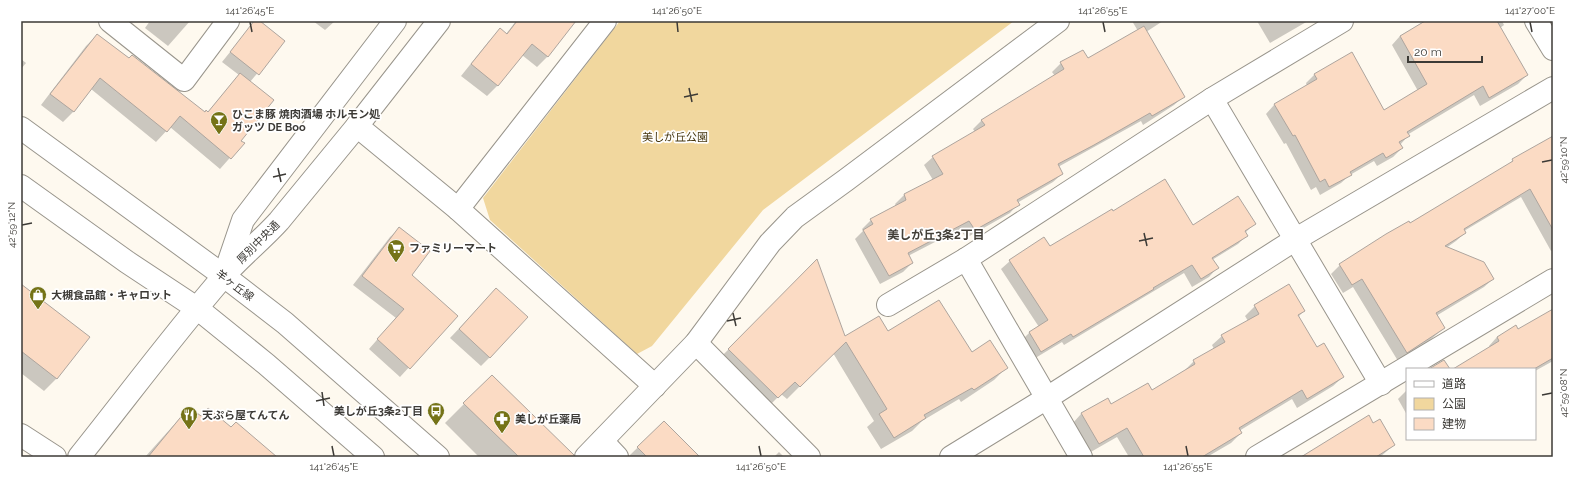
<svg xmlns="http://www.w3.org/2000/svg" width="1574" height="478" font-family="Raleway,'Noto Sans JP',sans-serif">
<rect width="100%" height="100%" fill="#fef9ef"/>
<path fill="#f1d79e" d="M620 21H1014L763 210 652 346 637 354 490 220 483 198Z"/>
<g fill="#0003">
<path d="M150 21H190L168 46 145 28Z"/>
<path d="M255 21H258L284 41 250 82 240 141 243 143 220 169 170 127 156 142 91 89 73 112 63 122 41 105 86 46 97 35 205 113H207L239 75 222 62Z"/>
<path d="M313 21H335L325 30Z"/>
<path d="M516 21H575L548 56 537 67 522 55 498 85 487 96 461 76 489 41 500 30 506 34Z"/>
<path d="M1132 21H1163L1146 32 1183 97 1174 105 1143 125 1141 121 1058 167 1062 174 1053 182 1017 203 1018 204 1010 213 966 238 960 229 908 256 912 263 903 272 880 284 855 239 863 231 862 229 871 220 896 206 895 204 904 195 933 180 924 165 933 157 975 132 973 129 982 120 1055 76 1052 72 1061 63 1087 59 1138 31Z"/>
<path d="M1257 21H1308L1270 43Z"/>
<path d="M1426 21H1502L1504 25 1500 28 1527 75 1518 84 1480 106 1474 95 1407 135 1408 136 1400 145 1402 148 1393 157 1377 166 1374 161 1350 175 1341 183 1320 195 1316 187 1311 190 1286 143 1284 144 1266 114 1274 105 1307 86 1306 83 1315 74 1384 111 1418 91 1392 45 1400 36Z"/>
<path d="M21 59 26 63 21 69Z"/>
<path d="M1553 150V250L1551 251 1521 197 1464 231 1465 233 1456 241 1446 248 1493 279 1484 287 1436 316 1444 328 1422 347 1398 361 1353 287 1343 293 1331 274 1340 265 1508 165 1513 160Z"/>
<path d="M1254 224 1245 233 1247 235 1238 244 1212 260 1217 268 1209 277 1192 287 1184 273 1064 345 1062 342 1032 360 1021 341 1030 332 1039 327 1001 269 1010 261 1050 248 1193 226Z"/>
<path d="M399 229 411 275 456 316 400 377 369 349 396 318 353 285 390 237Z"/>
<path d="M816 261 845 338 888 333 972 353 1006 368 994 380 961 402 959 399 922 421 912 431 881 449 867 427 874 421 833 353 787 399 781 394 765 410 716 362Z"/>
<path d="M21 285 57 378 44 391 21 373Z"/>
<path d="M488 298 490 357 481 366 450 338Z"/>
<path d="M1255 306 1304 311 1298 317 1316 349 1343 377 1333 386 1297 408 1292 399 1239 431 1241 433 1231 443 1207 457H1129L1117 437 1089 453 1072 424 1081 414 1107 399 1111 405 1152 391 1184 371 1194 361 1214 349 1212 345 1222 336 1248 321 1245 316Z"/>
<path d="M1553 310V361L1535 371V369H1455L1490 348 1489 346 1497 337 1518 330Z"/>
<path d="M492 376 563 457H479L445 423Z"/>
<path d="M1407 390V415L1398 399Z"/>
<path d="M189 408 200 417 208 409 231 428 275 457H145Z"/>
<path d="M664 422 684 457H630L629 456Z"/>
<path d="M1394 445 1380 457H1305Z"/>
<path d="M779 452 784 457H774Z"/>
</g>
<g fill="#fbdbc4" stroke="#aea59e">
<path d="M254 21H260L285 41 259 75 230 52Z"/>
<path d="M517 21H576L548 57 532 44 498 86 471 64 500 28 507 34Z"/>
<path d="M1425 21H1497L1528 75 1489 98 1483 86 1407 132 1410 136 1399 142 1403 148 1386 158 1383 153 1350 172 1352 175 1329 187 1325 179 1320 182 1295 135 1293 136 1274 104 1317 79 1314 74 1352 52 1384 110 1427 84 1400 36Z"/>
<path d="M1144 26 1185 97 1152 116 1150 113 1094 145 1058 164 1063 174 1017 200 1020 205 975 230 969 221 908 253 913 263 889 276 863 230 873 224 870 219 906 200 904 194 943 174 932 156 985 125 981 120 1064 69 1060 62 1083 50 1088 58Z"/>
<path d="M97 34 129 58 132 55 205 112 206 110 208 112 240 73 274 100 241 141 245 143 231 159 180 116 167 132 100 78 74 112 50 94Z"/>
<path d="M1553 136V230L1530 189 1464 229 1466 233 1445 246 1484 262 1494 279 1436 313 1445 328 1407 353 1362 279 1352 285 1339 264 1386 234 1409 221 1410 223 1513 161 1512 159Z"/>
<path d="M1165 179 1193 225 1238 196 1256 224 1245 231 1248 236 1212 258 1219 268 1201 279 1192 265 1153 288 1154 289 1073 337 1071 334 1041 352 1029 332 1048 320 1009 260 1044 237 1050 246 1112 209 1113 211Z"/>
<path d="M399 227 430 251 412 275 458 316 410 369 377 339 404 309 362 276Z"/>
<path d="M817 259 845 336 879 316 888 331 939 300 972 352 990 340 1008 368 974 390 972 388 924 415 926 418 894 438 879 414 887 409 846 342 800 387 795 382 778 398 728 349Z"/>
<path d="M21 284 90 337 57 379 21 351Z"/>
<path d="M1289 284 1305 311 1298 315 1317 347 1324 343 1344 377 1307 399 1302 390 1239 428 1242 433 1202 457H1144L1127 428 1099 444 1081 413 1108 398 1111 404 1148 383 1152 390 1195 364 1193 360 1225 342 1221 335 1259 314 1254 305Z"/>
<path d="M496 288 528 317 490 358 459 329Z"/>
<path d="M1553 309V358L1534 369H1453L1499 341 1497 337 1516 325 1518 329Z"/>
<path d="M1444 360 1450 369H1429Z"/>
<path d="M492 375 574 455V457H519L463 403Z"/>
<path d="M189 407 201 416 208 408 231 427 236 422 277 457H148Z"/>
<path d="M1369 415 1373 423 1380 419 1395 445 1376 457H1301Z"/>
<path d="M664 421 700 457H647L637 447Z"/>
</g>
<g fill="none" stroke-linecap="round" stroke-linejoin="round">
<defs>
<g id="minor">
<path d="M110 21 184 80 228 21"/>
<path d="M1536 21 1553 49"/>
<path d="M1212 99 1381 384"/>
<path d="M357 126 458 209 655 386"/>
<path d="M458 209 605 21"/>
<path d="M966 259 1081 457"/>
<path d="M225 273 243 220 395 21"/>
<path d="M888 305 966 259 1212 99 1342 21"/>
<path d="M696 343 809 457"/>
<path d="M21 435 55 457"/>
<path d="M602 441 617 457"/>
<path d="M79 457C127 397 173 335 223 277 240 257 261 241 279 221L357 126 439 21"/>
<path d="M586 457 696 343 770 243 795 217 846 180 1058 21"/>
<path d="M951 457 1047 398 1296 239 1553 88"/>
<path d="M1257 457 1553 280"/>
</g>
<g id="major">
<path d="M21 128 224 276 285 323 438 457"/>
<path d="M21 186 127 262 198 309 266 364 373 457"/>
</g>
</defs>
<use href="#minor" stroke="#99958c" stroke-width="24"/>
<use href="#major" stroke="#99958c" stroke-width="24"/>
<use href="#minor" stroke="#fff" stroke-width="22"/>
<use href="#major" stroke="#fff" stroke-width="22"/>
</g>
<path fill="none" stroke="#3c3a36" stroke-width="1.5" d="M250 22 252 32M677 22 678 32M1103 22 1105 32M1530 22 1532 32M689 88 692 102M684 97 698 94M1542 162 1552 160M278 168 281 182M273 177 286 174M22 225 32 223M1144 233 1147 246M1139 241 1153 238M733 313 736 326M727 321 741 318M322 392 324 406M1542 395 1552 393M316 401 330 398M332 446 334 456M759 446 761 456M1186 446 1188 456"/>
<defs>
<symbol id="bar-pin" viewBox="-11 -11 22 30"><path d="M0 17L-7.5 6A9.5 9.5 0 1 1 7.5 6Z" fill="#757317" stroke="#fff"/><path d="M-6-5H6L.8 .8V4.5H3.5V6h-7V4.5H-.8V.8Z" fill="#fff"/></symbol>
<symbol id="supermarket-pin" viewBox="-11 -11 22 30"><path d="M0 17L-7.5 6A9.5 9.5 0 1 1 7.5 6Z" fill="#757317" stroke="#fff"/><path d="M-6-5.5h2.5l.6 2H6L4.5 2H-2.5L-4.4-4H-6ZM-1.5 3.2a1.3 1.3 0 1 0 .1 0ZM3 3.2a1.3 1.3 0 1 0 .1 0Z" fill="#fff"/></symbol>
<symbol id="shop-pin" viewBox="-11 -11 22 30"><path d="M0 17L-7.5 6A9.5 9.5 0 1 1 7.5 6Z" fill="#757317" stroke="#fff"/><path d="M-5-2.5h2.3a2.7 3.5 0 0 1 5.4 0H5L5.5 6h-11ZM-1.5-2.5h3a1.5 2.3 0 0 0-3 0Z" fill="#fff"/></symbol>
<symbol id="bus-pin" viewBox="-11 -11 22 30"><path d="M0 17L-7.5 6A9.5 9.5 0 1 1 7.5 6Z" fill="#757317" stroke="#fff"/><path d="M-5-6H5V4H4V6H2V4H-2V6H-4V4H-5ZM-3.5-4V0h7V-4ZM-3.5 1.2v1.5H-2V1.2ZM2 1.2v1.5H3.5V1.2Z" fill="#fff"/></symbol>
<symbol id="restaurant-pin" viewBox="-11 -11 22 30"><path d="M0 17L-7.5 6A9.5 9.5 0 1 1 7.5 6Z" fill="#757317" stroke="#fff"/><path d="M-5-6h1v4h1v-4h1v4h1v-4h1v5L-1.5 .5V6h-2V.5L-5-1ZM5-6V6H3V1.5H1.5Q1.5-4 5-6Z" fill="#fff"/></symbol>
<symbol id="pharmacy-pin" viewBox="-11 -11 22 30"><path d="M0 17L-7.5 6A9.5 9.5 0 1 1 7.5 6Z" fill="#757317" stroke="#fff"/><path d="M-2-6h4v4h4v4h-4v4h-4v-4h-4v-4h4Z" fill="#fff"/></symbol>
</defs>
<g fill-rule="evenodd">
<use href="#bar-pin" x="209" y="110" width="20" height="27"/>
<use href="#supermarket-pin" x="386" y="238" width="20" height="27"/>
<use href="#shop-pin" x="28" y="285" width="20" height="27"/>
<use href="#bus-pin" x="426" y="401" width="20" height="27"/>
<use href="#restaurant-pin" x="179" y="405" width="20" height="27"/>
<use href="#pharmacy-pin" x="492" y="409" width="20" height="27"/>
</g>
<g text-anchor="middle" stroke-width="3.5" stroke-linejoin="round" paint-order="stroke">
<g font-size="11" font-weight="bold" fill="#3c3a36" stroke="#fff" text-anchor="start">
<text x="232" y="118">ひこま豚 焼肉酒場 ホルモン処<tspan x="232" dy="13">ガッツ DE Boo</tspan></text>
<text x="409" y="252">ファミリーマート</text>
<text x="51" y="299">大槻食品館・キャロット</text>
<text x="423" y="415" text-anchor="end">美しが丘3条2丁目</text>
<text x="202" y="419">天ぷら屋てんてん</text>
<text x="515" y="423">美しが丘薬局</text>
</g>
<g font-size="11" fill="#46360f" stroke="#fff">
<text x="675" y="141">美しが丘公園</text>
</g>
<g font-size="11" fill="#3c3a36" stroke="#fff">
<text transform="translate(258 242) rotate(-45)" y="4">厚別中央通</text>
<text transform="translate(235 285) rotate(37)" y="4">羊ヶ丘線</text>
</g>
<g font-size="12" font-weight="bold" fill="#433f38" stroke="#fff">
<text x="936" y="239">美しが丘3条2丁目</text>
</g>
</g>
<rect width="1574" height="478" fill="none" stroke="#ffffff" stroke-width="44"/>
<rect x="1406" y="368" width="130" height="72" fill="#ffffff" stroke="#b1b0af"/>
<rect x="1414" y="381" width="20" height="6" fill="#ffffff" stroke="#b1b0af"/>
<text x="1442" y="388" font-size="12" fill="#3c3a36">道路</text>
<rect x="1414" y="398" width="20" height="12" fill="#f1d79e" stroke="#b1b0af"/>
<text x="1442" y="408" font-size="12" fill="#3c3a36">公園</text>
<rect x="1414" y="418" width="20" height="12" fill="#fbdbc4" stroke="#b1b0af"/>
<text x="1442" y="428" font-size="12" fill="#3c3a36">建物</text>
<path d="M1408 56v6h74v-6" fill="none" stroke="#3c3a36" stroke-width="2"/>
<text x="1414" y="56" font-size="12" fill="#3c3a36" stroke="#ffffff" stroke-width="3" paint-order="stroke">20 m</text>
<rect x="22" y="22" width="1530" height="434" fill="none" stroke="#3c3a36" stroke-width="1.5"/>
<g font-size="10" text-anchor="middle" fill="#3c3a36">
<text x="250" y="14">141°26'45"E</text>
<text x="677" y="14">141°26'50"E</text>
<text x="1103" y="14">141°26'55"E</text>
<text x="1530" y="14">141°27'00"E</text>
<text transform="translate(1563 160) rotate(-90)" y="4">42°59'10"N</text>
<text transform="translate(11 225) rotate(-90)" y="4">42°59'12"N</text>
<text transform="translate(1563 393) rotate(-90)" y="4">42°59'08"N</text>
<text x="334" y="470">141°26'45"E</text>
<text x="761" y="470">141°26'50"E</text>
<text x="1188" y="470">141°26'55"E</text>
</g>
</svg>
